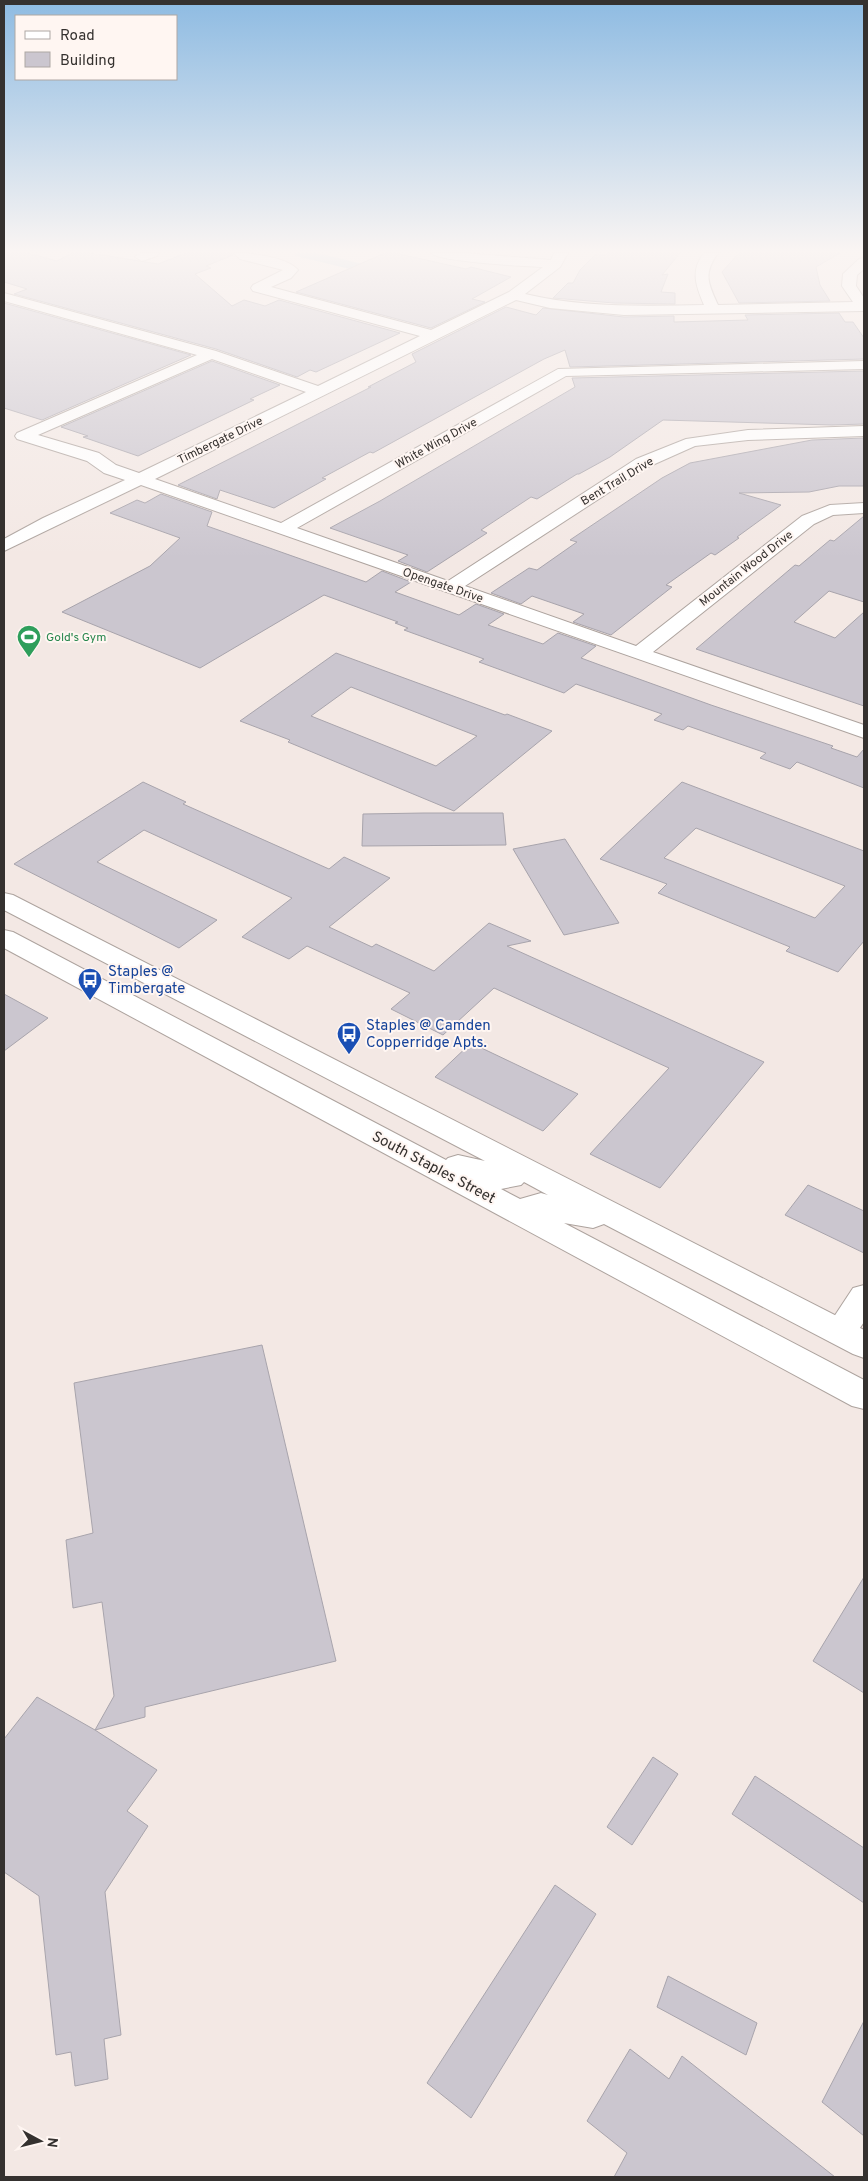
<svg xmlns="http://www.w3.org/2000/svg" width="868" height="2181" font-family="Overpass,sans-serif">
<rect width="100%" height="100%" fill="#f3e8e4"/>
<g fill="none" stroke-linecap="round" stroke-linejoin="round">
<path fill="#a8c5d8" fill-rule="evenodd" d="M294 253H317L396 272 398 275 391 279 296 256Z"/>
</g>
<g fill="#cbc6cf" stroke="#a8a4ac" fill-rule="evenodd">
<path d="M4 253H28L57 261 72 253H90L158 264 186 253H232L233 255 206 266 211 268 195 274 232 306 244 300 265 306 279 300 400 333 316 372 310 370 297 377 216 349 14 294 27 289 4 282Z"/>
<path d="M385 253H395L466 269 471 267 511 277 472 299 485 302 431 328 296 292Z"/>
<path d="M607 253H680L662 275 668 274 661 292 675 293V304L614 303 553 298 568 283H573L580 270 596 254 606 255Z"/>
<path d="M739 253H840L816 267 820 285 830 301 739 303 722 272Z"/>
<path d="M4 303 191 355 42 420 4 408Z"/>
<path d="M506 307 536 315 543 308 624 317 674 316V322L748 320 745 315 839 313 845 322H853L864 338V359L570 367 565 350 544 359 373 453 370 452 322 478 326 479 274 508 220 490 217 499 178 485 371 387H368L416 362 412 354Z"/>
<path d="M212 361 280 385 250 399 254 400 138 456 83 437 88 436 61 427Z"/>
<path d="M864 371V424L832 425 663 420 610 457 579 474H577L537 499 531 497 481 530 487 533 427 572 398 561 408 555 330 528 380 501 575 387 572 378Z"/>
<path d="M864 438V486H839L809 492 739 493 781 505 737 537 739 538 715 555 711 553 666 585 672 587 611 635 573 622 584 614 532 596 521 604 491 593 529 568 537 570 577 542 570 540 662 478 690 463 812 440Z"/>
<path d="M161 494 212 512 207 526 366 582 382 571 411 582 395 592 459 615 476 604 504 614 488 625 543 644 558 633 596 646 581 658 600 665 711 705 833 746 831 748 857 757 864 749V788L797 762 790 769 760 758 766 753 688 726 683 730 654 720 662 714 576 684 564 693 479 662 484 659 404 630 408 628 395 623 398 622 324 595 200 668 62 612 150 566 180 538 110 513 137 500 145 503Z"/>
<path d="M864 516V602L829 591 794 622 835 638 864 612V706L696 649 795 565 799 566 830 540 834 541Z"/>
<path d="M336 653 505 715 507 714 552 731 454 811 288 742 290 740 240 721ZM351 687 477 736 436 766 311 716Z"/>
<path d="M143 782 186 802 183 804 329 869 344 857 390 878 329 927 372 947 376 944 434 971 489 923 531 941 507 946 764 1062 660 1188 590 1154 669 1068 494 988 443 1035 391 1009 410 993 307 946 289 959 242 937 292 898 144 830 97 862 217 920 179 948 14 864Z"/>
<path d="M682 782 864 851V941L838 972 786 951 790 947 658 893 667 884 600 859ZM696 828 845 886 815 918 664 858Z"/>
<path d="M424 813H503L506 845 362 846 363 814Z"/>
<path d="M565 839 591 880 619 923 564 935 513 849Z"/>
<path d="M4 994 48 1018 4 1051Z"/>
<path d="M471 1043 578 1094 543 1131 435 1077Z"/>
<path d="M808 1185 864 1211V1253L785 1215Z"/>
<path d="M262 1345 336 1661 145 1707V1717L95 1730 114 1696 102 1602 73 1608 66 1540 93 1533 74 1383Z"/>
<path d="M864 1577V1693L813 1661Z"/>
<path d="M37 1697 95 1730 157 1770 127 1811 148 1826 105 1892 121 2035 104 2039 108 2079 75 2086 71 2052 56 2055 39 1896 4 1872V1739Z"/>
<path d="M653 1757 678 1774 632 1845 607 1827Z"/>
<path d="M755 1776 864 1848V1903L732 1814Z"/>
<path d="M555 1885 596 1914 471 2118 427 2083Z"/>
<path d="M668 1976 757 2023 746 2055 657 2007Z"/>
<path d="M864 2021V2136L822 2102Z"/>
<path d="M630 2049 669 2079 682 2056 835 2177H614L627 2153 587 2121Z"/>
</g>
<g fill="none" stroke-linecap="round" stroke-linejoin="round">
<defs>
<g id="minor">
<path d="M140 253H159L157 256 142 261 135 257Z"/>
<path d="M234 253C251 253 287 257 298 270L291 278 271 287 431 330 509 292 543 267C525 266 439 262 431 253H464L551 260 554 253H568L560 267 525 294C584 308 644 306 704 305 696 286 690 271 704 253H718C703 274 708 283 718 305L853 302 842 286 843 274 859 259 864 258V269L857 275 856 286 864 298V311L624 315 550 308 516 300 155 479 281 523 558 369 864 361V369L566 376 297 528 448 581 636 459 686 439 748 430 864 426V436L748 440 695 446 648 467 465 586 636 646 802 516 830 505 864 503V513L833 515 814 524 653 652 864 725V738L141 485 4 551V539L43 518 125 480 104 473 87 461 17 439 15 436 17 433 197 355 4 301V293L216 351 318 386 420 336 253 291 251 288 253 285 283 270 240 259ZM212 359 306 392 139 473 116 465 99 453 38 435Z"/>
<path d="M864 1285V1322L851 1341 840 1345 829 1341 824 1332 853 1288Z"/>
</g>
<path id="major" d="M4 893 13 895 864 1330V1358L853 1354 604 1224 593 1228 564 1223 864 1380V1409L852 1406 4 948V930L13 932 446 1160 448 1158 458 1155 485 1161 4 910ZM524 1182 548 1195 541 1193 520 1199 501 1189 521 1185Z"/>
</defs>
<use href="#minor" stroke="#ada39e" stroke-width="2"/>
<use href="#major" stroke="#ada39e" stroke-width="2"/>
<use href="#minor" fill="#fff" fill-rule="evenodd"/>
<use href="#major" fill="#fff" fill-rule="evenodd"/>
</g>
<linearGradient id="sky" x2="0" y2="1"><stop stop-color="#8ebbe2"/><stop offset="0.45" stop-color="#faf5f3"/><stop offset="1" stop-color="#faf5f3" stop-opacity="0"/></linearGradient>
<rect width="868" height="558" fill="url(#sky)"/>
<defs>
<symbol id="stadium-pin" viewBox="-11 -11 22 30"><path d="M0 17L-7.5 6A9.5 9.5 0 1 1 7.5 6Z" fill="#2e9e5b" stroke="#fff6f2"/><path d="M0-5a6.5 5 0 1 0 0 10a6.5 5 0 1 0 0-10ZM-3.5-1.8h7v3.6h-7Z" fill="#fff"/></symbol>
<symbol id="bus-pin" viewBox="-11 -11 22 30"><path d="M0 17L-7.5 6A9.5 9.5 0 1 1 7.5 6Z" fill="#1a4fb4" stroke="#fff6f2"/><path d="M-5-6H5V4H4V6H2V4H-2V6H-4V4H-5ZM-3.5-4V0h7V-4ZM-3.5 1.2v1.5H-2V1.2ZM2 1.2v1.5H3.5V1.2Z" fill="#fff"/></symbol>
</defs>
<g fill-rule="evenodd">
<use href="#stadium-pin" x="15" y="623" width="28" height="38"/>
<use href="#bus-pin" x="76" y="966" width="28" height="38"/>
<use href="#bus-pin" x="335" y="1020" width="28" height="38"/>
</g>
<g text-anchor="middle" stroke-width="4" stroke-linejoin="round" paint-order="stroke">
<g font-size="12" fill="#35312f" stroke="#fff6f2">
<text transform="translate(220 440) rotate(-26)" y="4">Timbergate Drive</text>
<text transform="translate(436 443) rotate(-29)" y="4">White Wing Drive</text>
<text transform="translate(617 481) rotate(-31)" y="4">Bent Trail Drive</text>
<text transform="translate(746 568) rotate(-38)" y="4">Mountain Wood Drive</text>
<text transform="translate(443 585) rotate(19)" y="4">Opengate Drive</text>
</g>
<g font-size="12" fill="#27864d" stroke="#fff6f2" text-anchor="start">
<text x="46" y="641">Gold's Gym</text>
</g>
<g font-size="15" fill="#164399" stroke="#fff6f2" text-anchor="start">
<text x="108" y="976">Staples @<tspan x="108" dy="17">Timbergate</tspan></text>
<text x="366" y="1030">Staples @ Camden<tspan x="366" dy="17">Copperridge Apts.</tspan></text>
</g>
<g font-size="15" fill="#35312f" stroke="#fff6f2">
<text transform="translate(434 1167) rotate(28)" y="5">South Staples Street</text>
</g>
</g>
<rect width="868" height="2181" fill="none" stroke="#35312f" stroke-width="10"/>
<rect x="15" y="15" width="162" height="65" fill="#fff6f2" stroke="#aea7a4"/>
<rect x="25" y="31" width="25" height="8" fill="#ffffff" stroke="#aea7a4"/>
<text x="60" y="40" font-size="15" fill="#35312f">Road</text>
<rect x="25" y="52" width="25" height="15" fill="#cbc6cf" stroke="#aea7a4"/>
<text x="60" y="65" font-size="15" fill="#35312f">Building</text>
<g transform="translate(40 2141) rotate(97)" stroke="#fff6f2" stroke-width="4" paint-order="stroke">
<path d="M0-4L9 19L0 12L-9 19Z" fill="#35312f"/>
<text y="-8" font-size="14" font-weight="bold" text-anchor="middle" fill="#35312f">N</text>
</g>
</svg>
